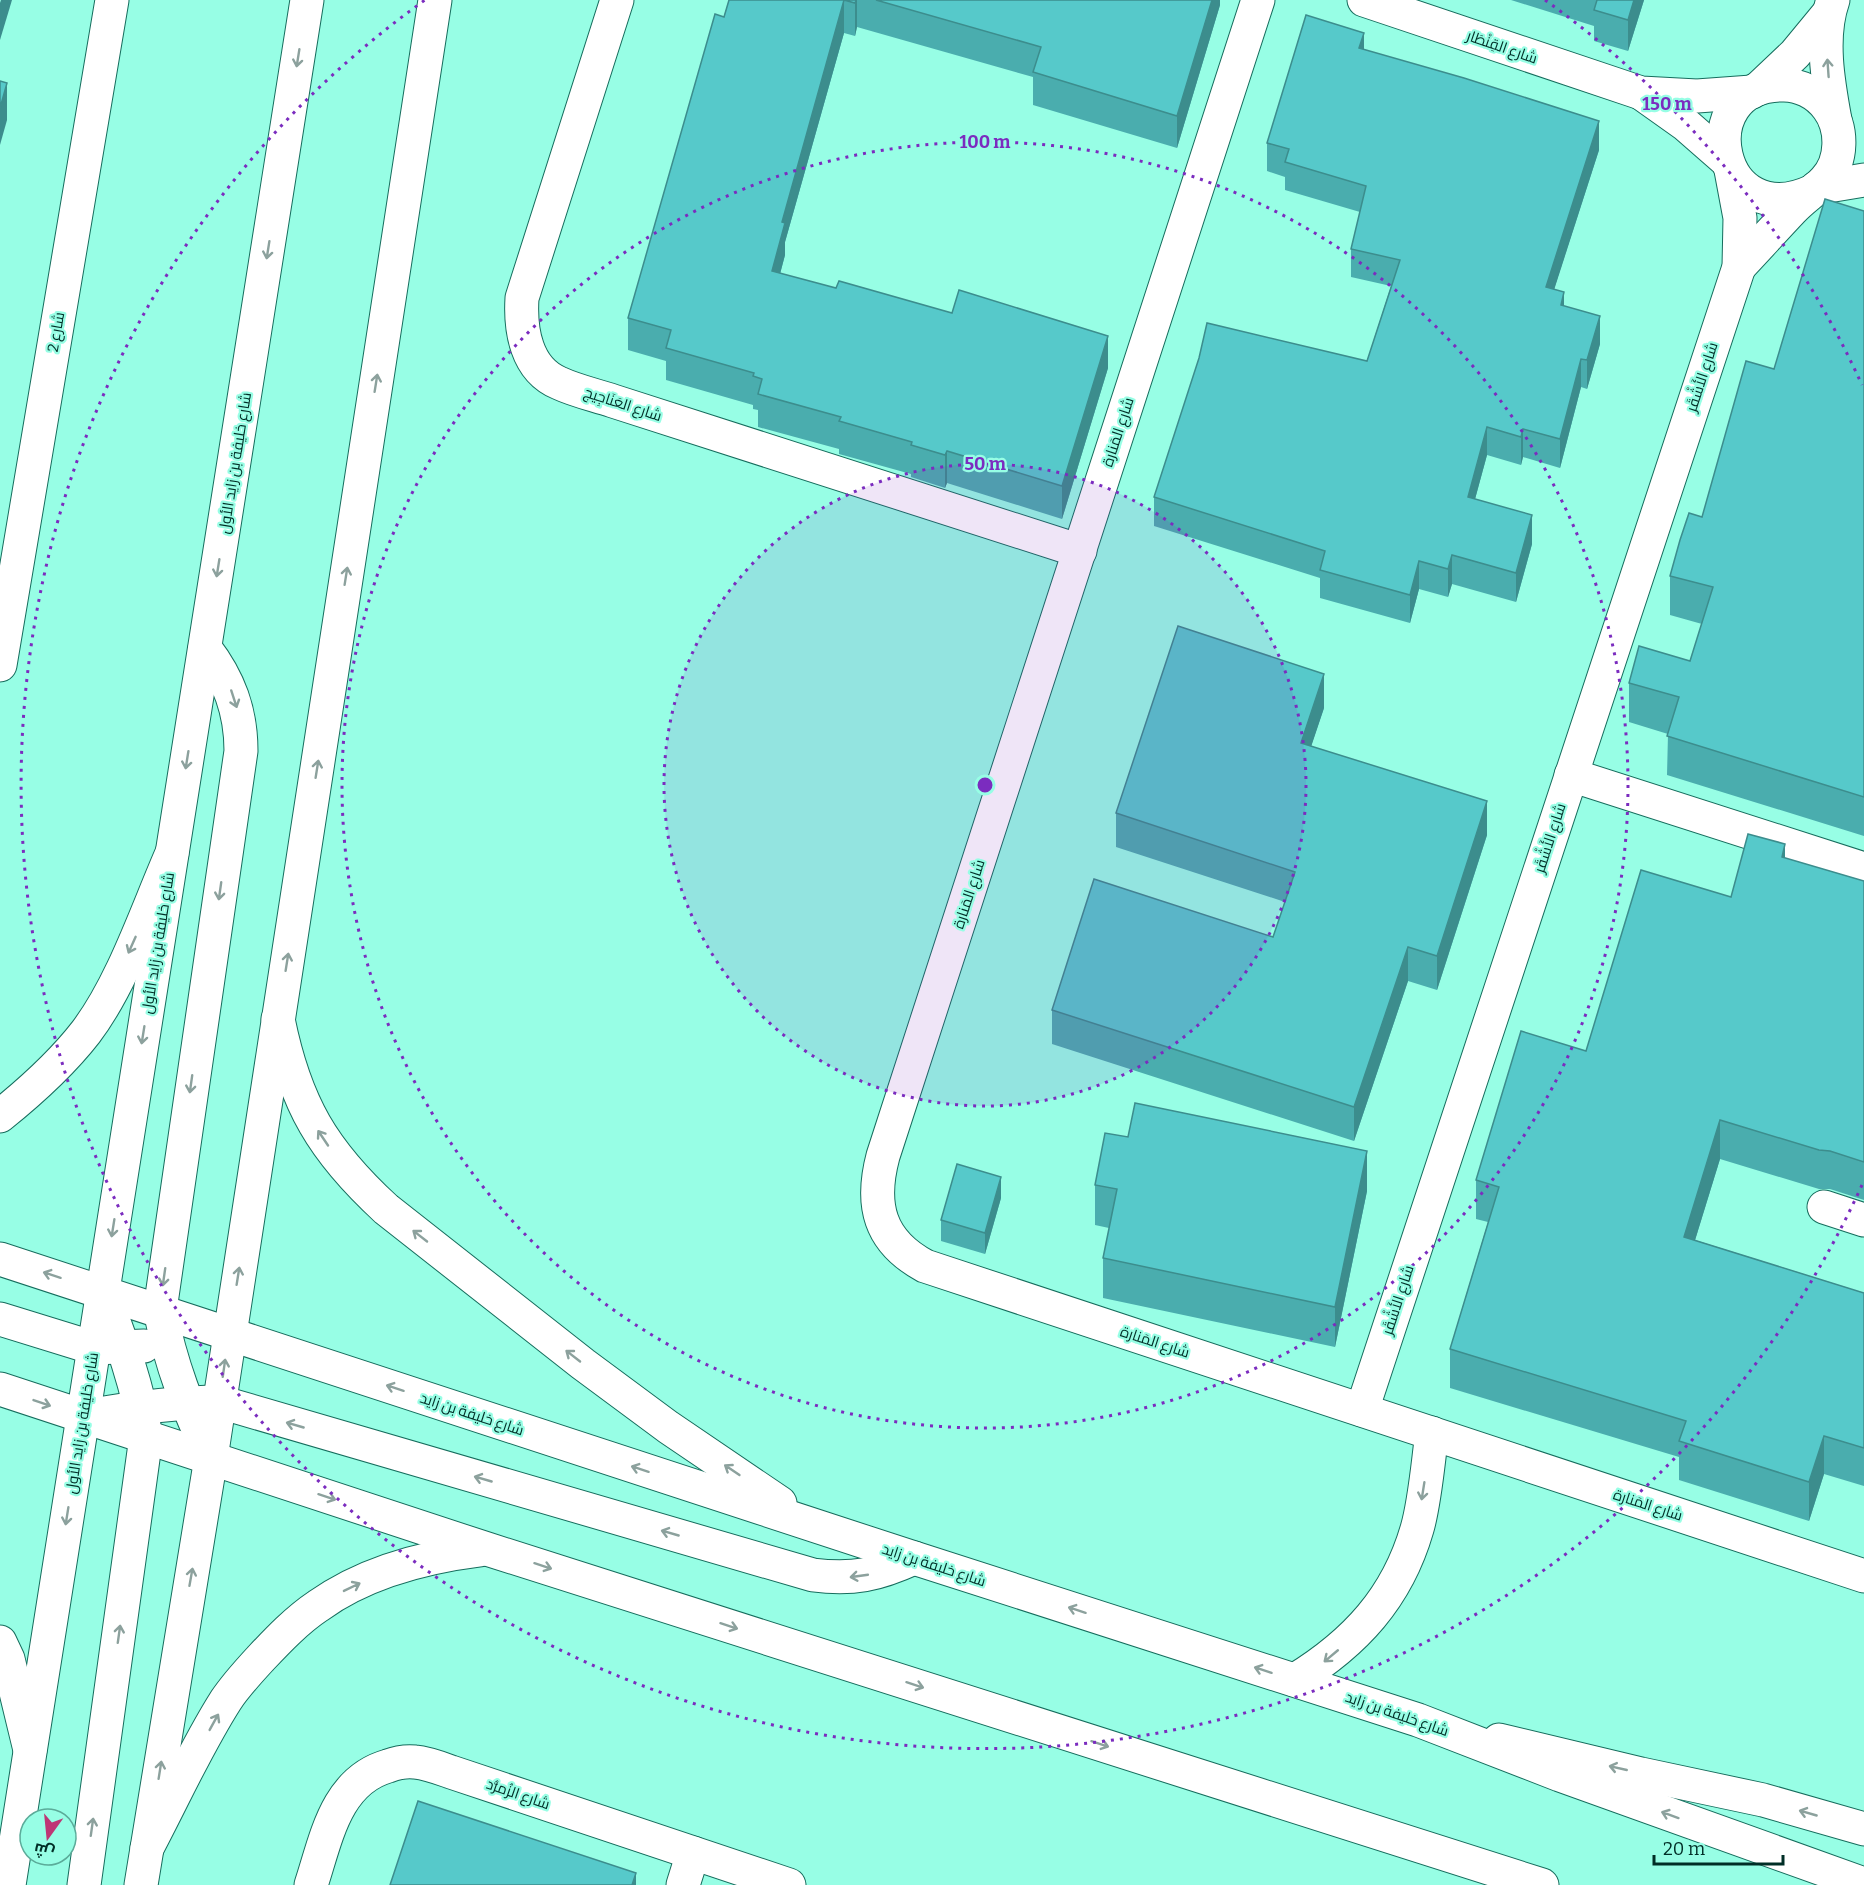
<svg xmlns="http://www.w3.org/2000/svg" width="1864" height="1885" font-family="Bitter,Cairo,serif">
<rect width="100%" height="100%" fill="#97fee5"/>
<g fill="none" stroke-linecap="round" stroke-linejoin="round">
<defs>
<g id="minor">
<path d="M617 0 522 298C520 330 526 369 559 383 576 391 595 395 613 401L1080 551"/>
<path d="M1258 0 883 1156C870 1205 879 1241 925 1266L1864 1576"/>
<path d="M1364 0 1641 93 1697 96 1752 92"/>
<path d="M1833 0C1820 37 1828 82 1835 120"/>
<path d="M1758 89 1795 54 1828 14"/>
<path d="M1641 93 1686 125 1726 160"/>
<path d="M1816 188 1864 180"/>
<path d="M1739 267C1757 248 1774 229 1792 210 1802 199 1815 191 1825 180 1843 161 1843 128 1828 108 1817 93 1799 84 1781 85 1688 86 1717 236 1813 191"/>
<path d="M0 665 112 0"/>
<path d="M1571 775 1864 869"/>
<path d="M1824 1207 1864 1220"/>
<path d="M1362 1410 1739 267 1740 218 1731 170"/>
<path d="M1295 1680C1355 1643 1397 1598 1417 1529 1425 1502 1428 1462 1432 1433"/>
<path d="M311 1885C326 1840 335 1781 388 1766 396 1763 406 1761 415 1762 427 1763 440 1768 451 1772L789 1885"/>
<path d="M683 1885 693 1853"/>
</g>
<g id="major">
<path d="M1499 1740 1641 1774 1763 1800 1864 1829"/>
<path d="M9 1885 307 0"/>
<path d="M141 1885 211 1458 435 0"/>
</g>
<g id="highway">
<path d="M205 648C229 679 241 711 241 751L160 1310C171 1366 188 1408 211 1458"/>
<path d="M278 1019C295 1104 323 1151 386 1209L583 1364 668 1427 780 1503"/>
<path d="M0 1116C31 1091 62 1063 86 1032 123 983 147 910 172 853"/>
<path d="M0 1259 914 1558 1418 1720 1560 1775 1864 1884"/>
<path d="M0 1319 94 1348 144 1346"/>
<path d="M0 1389 487 1549 1542 1885"/>
<path d="M87 1416C132 1408 174 1402 220 1402L813 1575C853 1580 877 1575 914 1558"/>
<path d="M0 1642 8 1659 30 1750"/>
<path d="M147 1848C173 1799 196 1747 226 1700 236 1685 249 1671 261 1658 278 1640 297 1620 318 1606 364 1573 424 1557 480 1550"/>
<path d="M84 1885 146 1437C138 1387 121 1340 103 1292"/>
</g>
</defs>
<use href="#minor" stroke="#166d5d" stroke-width="35"/>
<use href="#major" stroke="#166d5d" stroke-width="35"/>
<use href="#highway" stroke="#166d5d" stroke-width="35"/>
<use href="#minor" stroke="#fff" stroke-width="33"/>
<use href="#major" stroke="#fff" stroke-width="33"/>
<use href="#highway" stroke="#fff" stroke-width="33"/>
</g>
<g fill="#4aadae">
<path d="M729 0H1220V5L1177 148 1033 105V77L857 27 855 36 844 33 785 242V255L780 274 1108 368 1062 519 947 483 945 488 911 477V474L839 454V449L758 427V410L753 409V405L666 380V361L628 350V318Z"/>
<path d="M1511 0H1644L1628 51 1594 41V26Z"/>
<path d="M1364 49 1599 150 1554 289 1564 306 1600 344 1587 389 1581 387 1560 468 1523 457 1521 465 1487 455 1475 499 1532 544 1516 602 1452 584 1448 597 1419 589 1410 623 1320 598V578L1154 526V497L1367 361 1391 286 1351 277V249L1360 212 1285 190V177L1267 171V143Z"/>
<path d="M1864 211V836L1667 775 1668 734 1629 722V683L1690 661 1702 624 1670 615V576L1702 517 1774 369Z"/>
<path d="M1324 708 1311 746 1487 835 1437 990 1408 981 1354 1141 1052 1044V1010L1273 937 1285 902 1116 847V813Z"/>
<path d="M1785 858 1864 881V1200L1830 1189H1819L1720 1159 1695 1240 1864 1293V1486L1824 1474 1809 1521 1679 1480V1457L1450 1388V1349L1488 1222 1476 1219V1180L1586 1051 1731 897Z"/>
<path d="M1095 1185 1367 1191 1335 1347 1103 1298V1258L1109 1228 1095 1225Z"/>
<path d="M1001 1198 985 1254 941 1241V1220Z"/>
</g>
<g fill="#3c8d8d">
<path d="M1 0H12L0 40V3Z"/>
<path d="M844 0V33L785 242V255L772 304V271L782 222Z"/>
<path d="M856 0H857V27L855 36V3Z"/>
<path d="M1212 0H1220V5L1177 148V116Z"/>
<path d="M1634 0H1644L1628 51V20Z"/>
<path d="M1364 33V61L1359 48Z"/>
<path d="M7 83V120L0 145V108Z"/>
<path d="M1599 121V150L1546 315V287Z"/>
<path d="M1564 292V320L1561 305Z"/>
<path d="M1600 316V344L1587 389V360Z"/>
<path d="M1108 336V368L1062 519V486Z"/>
<path d="M1581 359V387L1560 468V439Z"/>
<path d="M1487 427V455L1468 525V497Z"/>
<path d="M1523 429V457L1521 465V437Z"/>
<path d="M947 451V483L945 488V455Z"/>
<path d="M1532 515V544L1516 602V573Z"/>
<path d="M1452 555V584L1448 597V569Z"/>
<path d="M1419 561V589L1410 623V595Z"/>
<path d="M1324 674V708L1301 777V743Z"/>
<path d="M1487 801V835L1437 990V956Z"/>
<path d="M1785 844V882L1782 857Z"/>
<path d="M1408 947V981L1354 1141V1107Z"/>
<path d="M1720 1120V1159L1684 1276V1237Z"/>
<path d="M1367 1151V1191L1335 1347V1307Z"/>
<path d="M1001 1177V1198L985 1254V1233Z"/>
<path d="M1824 1436V1474L1809 1521V1482Z"/>
<path d="M636 1873V1885H632Z"/>
</g>
<g fill="#56c9ca" stroke="#3c8d8d" stroke-width="1.5">
<path d="M729 0H856L855 3 844 0 782 222 785 223 772 271 836 288 839 281 952 313 959 290 1108 336 1062 486 947 451 945 455 911 445 912 442 839 421 841 417 758 394 762 379 753 376 754 373 666 348 671 330 628 318 715 14 724 17Z"/>
<path d="M876 0H1212L1177 116 1033 72 1041 47Z"/>
<path d="M1597 0H1634L1628 20 1594 10Z"/>
<path d="M1306 15 1364 33 1359 48 1464 78 1599 121 1546 287 1564 292 1561 305 1600 316 1587 360 1581 359 1560 439 1523 429 1521 437 1487 427 1468 497 1532 515 1516 573 1452 555 1448 569 1419 561 1410 595 1320 570 1325 551 1154 497 1199 358 1207 323 1367 361 1400 260 1351 249 1366 186 1285 162 1289 149 1267 143Z"/>
<path d="M0 81 7 83 0 108Z"/>
<path d="M1825 199 1864 211V797L1667 736 1679 697 1629 683 1639 646 1690 661 1713 587 1670 576 1680 540 1689 513 1702 517 1746 361 1774 369Z"/>
<path d="M1178 626 1324 674 1301 743 1487 801 1437 956 1408 947 1354 1107 1052 1010 1094 879 1273 937 1295 872 1116 813Z"/>
<path d="M1748 834 1785 844 1782 857 1864 881V1162L1830 1151 1819 1150 1720 1120 1684 1237 1864 1293V1448L1824 1436 1809 1482 1679 1441 1686 1421 1450 1349 1499 1187 1476 1180 1521 1031 1586 1051 1641 870 1731 897Z"/>
<path d="M1135 1103 1367 1151 1335 1307 1103 1258 1117 1189 1095 1185 1105 1133 1128 1137Z"/>
<path d="M957 1164 1001 1177 985 1233 941 1220Z"/>
<path d="M418 1801 636 1873 632 1885H390Z"/>
</g>
<defs><path id="oneway-shaft" d="M-6 0H5M1.5-3L5.5 0L1.5 3" fill="none" stroke-width="1.6" stroke-linecap="round" stroke-linejoin="round" transform="scale(1.5)"/></defs>
<g stroke="#8ca19d">
<use href="#oneway-shaft" transform="translate(298 58) rotate(99)"/>
<use href="#oneway-shaft" transform="translate(1828 68) rotate(-94)"/>
<use href="#oneway-shaft" transform="translate(268 250) rotate(99)"/>
<use href="#oneway-shaft" transform="translate(376 383) rotate(-81)"/>
<use href="#oneway-shaft" transform="translate(218 568) rotate(99)"/>
<use href="#oneway-shaft" transform="translate(346 576) rotate(-81)"/>
<use href="#oneway-shaft" transform="translate(234 699) rotate(72)"/>
<use href="#oneway-shaft" transform="translate(187 760) rotate(99)"/>
<use href="#oneway-shaft" transform="translate(317 769) rotate(-81)"/>
<use href="#oneway-shaft" transform="translate(220 891) rotate(98)"/>
<use href="#oneway-shaft" transform="translate(132 945) rotate(114)"/>
<use href="#oneway-shaft" transform="translate(287 962) rotate(-81)"/>
<use href="#oneway-shaft" transform="translate(143 1035) rotate(99)"/>
<use href="#oneway-shaft" transform="translate(191 1084) rotate(98)"/>
<use href="#oneway-shaft" transform="translate(323 1138) rotate(-124)"/>
<use href="#oneway-shaft" transform="translate(113 1228) rotate(99)"/>
<use href="#oneway-shaft" transform="translate(420 1236) rotate(-142)"/>
<use href="#oneway-shaft" transform="translate(52 1275) rotate(-162)"/>
<use href="#oneway-shaft" transform="translate(238 1276) rotate(-81)"/>
<use href="#oneway-shaft" transform="translate(164 1277) rotate(98)"/>
<use href="#oneway-shaft" transform="translate(573 1356) rotate(-142)"/>
<use href="#oneway-shaft" transform="translate(224 1368) rotate(-82)"/>
<use href="#oneway-shaft" transform="translate(395 1388) rotate(-162)"/>
<use href="#oneway-shaft" transform="translate(42 1403) rotate(19)"/>
<use href="#oneway-shaft" transform="translate(295 1425) rotate(-164)"/>
<use href="#oneway-shaft" transform="translate(640 1469) rotate(-162)"/>
<use href="#oneway-shaft" transform="translate(732 1470) rotate(-146)"/>
<use href="#oneway-shaft" transform="translate(483 1479) rotate(-164)"/>
<use href="#oneway-shaft" transform="translate(1423 1491) rotate(99)"/>
<use href="#oneway-shaft" transform="translate(327 1497) rotate(18)"/>
<use href="#oneway-shaft" transform="translate(67 1516) rotate(99)"/>
<use href="#oneway-shaft" transform="translate(670 1533) rotate(-164)"/>
<use href="#oneway-shaft" transform="translate(543 1566) rotate(18)"/>
<use href="#oneway-shaft" transform="translate(859 1576) rotate(172)"/>
<use href="#oneway-shaft" transform="translate(191 1577) rotate(-80)"/>
<use href="#oneway-shaft" transform="translate(352 1587) rotate(-26)"/>
<use href="#oneway-shaft" transform="translate(1077 1610) rotate(-162)"/>
<use href="#oneway-shaft" transform="translate(729 1626) rotate(18)"/>
<use href="#oneway-shaft" transform="translate(119 1634) rotate(-82)"/>
<use href="#oneway-shaft" transform="translate(1331 1656) rotate(140)"/>
<use href="#oneway-shaft" transform="translate(1263 1670) rotate(-162)"/>
<use href="#oneway-shaft" transform="translate(915 1685) rotate(18)"/>
<use href="#oneway-shaft" transform="translate(214 1722) rotate(-61)"/>
<use href="#oneway-shaft" transform="translate(1100 1744) rotate(18)"/>
<use href="#oneway-shaft" transform="translate(1618 1768) rotate(-167)"/>
<use href="#oneway-shaft" transform="translate(160 1770) rotate(-81)"/>
<use href="#oneway-shaft" transform="translate(1808 1813) rotate(-164)"/>
<use href="#oneway-shaft" transform="translate(1670 1815) rotate(-160)"/>
<use href="#oneway-shaft" transform="translate(92 1827) rotate(-82)"/>
</g>
<circle cx="985" cy="785" r="321" fill="#7b2cbf" fill-opacity=".12"/>
<g fill="none" stroke="#7b2cbf" stroke-width="3" stroke-dasharray="3 6">
<circle cx="985" cy="785" r="321"/>
<circle cx="985" cy="785" r="643"/>
<path d="M1862 1185A964 964 0 1 1 425 0M1545 0A964 964 0 0 1 1862 385"/>
</g>
<g text-anchor="middle" stroke-width="4.5" stroke-linejoin="round" paint-order="stroke">
<g font-size="15" fill="#002e26" stroke="#97fee5">
<text transform="translate(1502 47) rotate(19)" y="5">شارع القِنْطَار</text>
<text transform="translate(56 332) rotate(-80)" y="5">شارع 2</text>
<text transform="translate(1702 377) rotate(-72)" y="5">شارع الأَشْقَر</text>
<text transform="translate(623 404) rotate(18)" y="5">شارع العَنَاجِيج</text>
<text transform="translate(1118 432) rotate(-72)" y="5">شارع المَنارة</text>
<text transform="translate(235 463) rotate(-81)" y="5">شارع خليفة بن زايد الأول</text>
<text transform="translate(1550 838) rotate(-72)" y="5">شارع الأَشْقَر</text>
<text transform="translate(969 894) rotate(-72)" y="5">شارع المَنارة</text>
<text transform="translate(158 943) rotate(-81)" y="5">شارع خليفة بن زايد الأول</text>
<text transform="translate(1398 1300) rotate(-72)" y="5">شارع الأَشْقَر</text>
<text transform="translate(1155 1342) rotate(18)" y="5">شارع المَنارة</text>
<text transform="translate(472 1414) rotate(18)" y="5">شارع خليفة بن زايد</text>
<text transform="translate(82 1423) rotate(-81)" y="5">شارع خليفة بن زايد الأول</text>
<text transform="translate(1648 1505) rotate(18)" y="5">شارع المَنارة</text>
<text transform="translate(934 1565) rotate(18)" y="5">شارع خليفة بن زايد</text>
<text transform="translate(1397 1714) rotate(19)" y="5">شارع خليفة بن زايد</text>
<text transform="translate(518 1794) rotate(19)" y="5">شارع الزُمرُّد</text>
</g>
</g>
<circle cx="985" cy="785" r="9" fill="#7b2cbf" stroke="#97fee5" stroke-width="3"/>
<g font-size="18" text-anchor="middle" font-weight="bold" fill="#7b2cbf" stroke="#97fee5" stroke-width="4.5" stroke-linejoin="round" paint-order="stroke">
<text x="1667" y="110">150 m</text>
<text x="985" y="148">100 m</text>
<text x="985" y="470">50 m</text>
</g>
<g transform="translate(48 1837) rotate(195)"><circle r="28" fill="#97fee5" stroke="#5bab99" stroke-width="1.5"/>
<path d="M0-4.5L10 22L0 15L-10 22Z" fill="#be3675"/>
<text y="-9" font-size="16" font-weight="bold" text-anchor="middle" fill="#002e26">ش</text>
</g>
<path d="M1654 1855v9h129v-9" fill="none" stroke="#002e26" stroke-width="3"/>
<text x="1663" y="1855" font-size="18" fill="#002e26" stroke="#97fee5" stroke-width="4.5" paint-order="stroke">20 m</text>
</svg>
